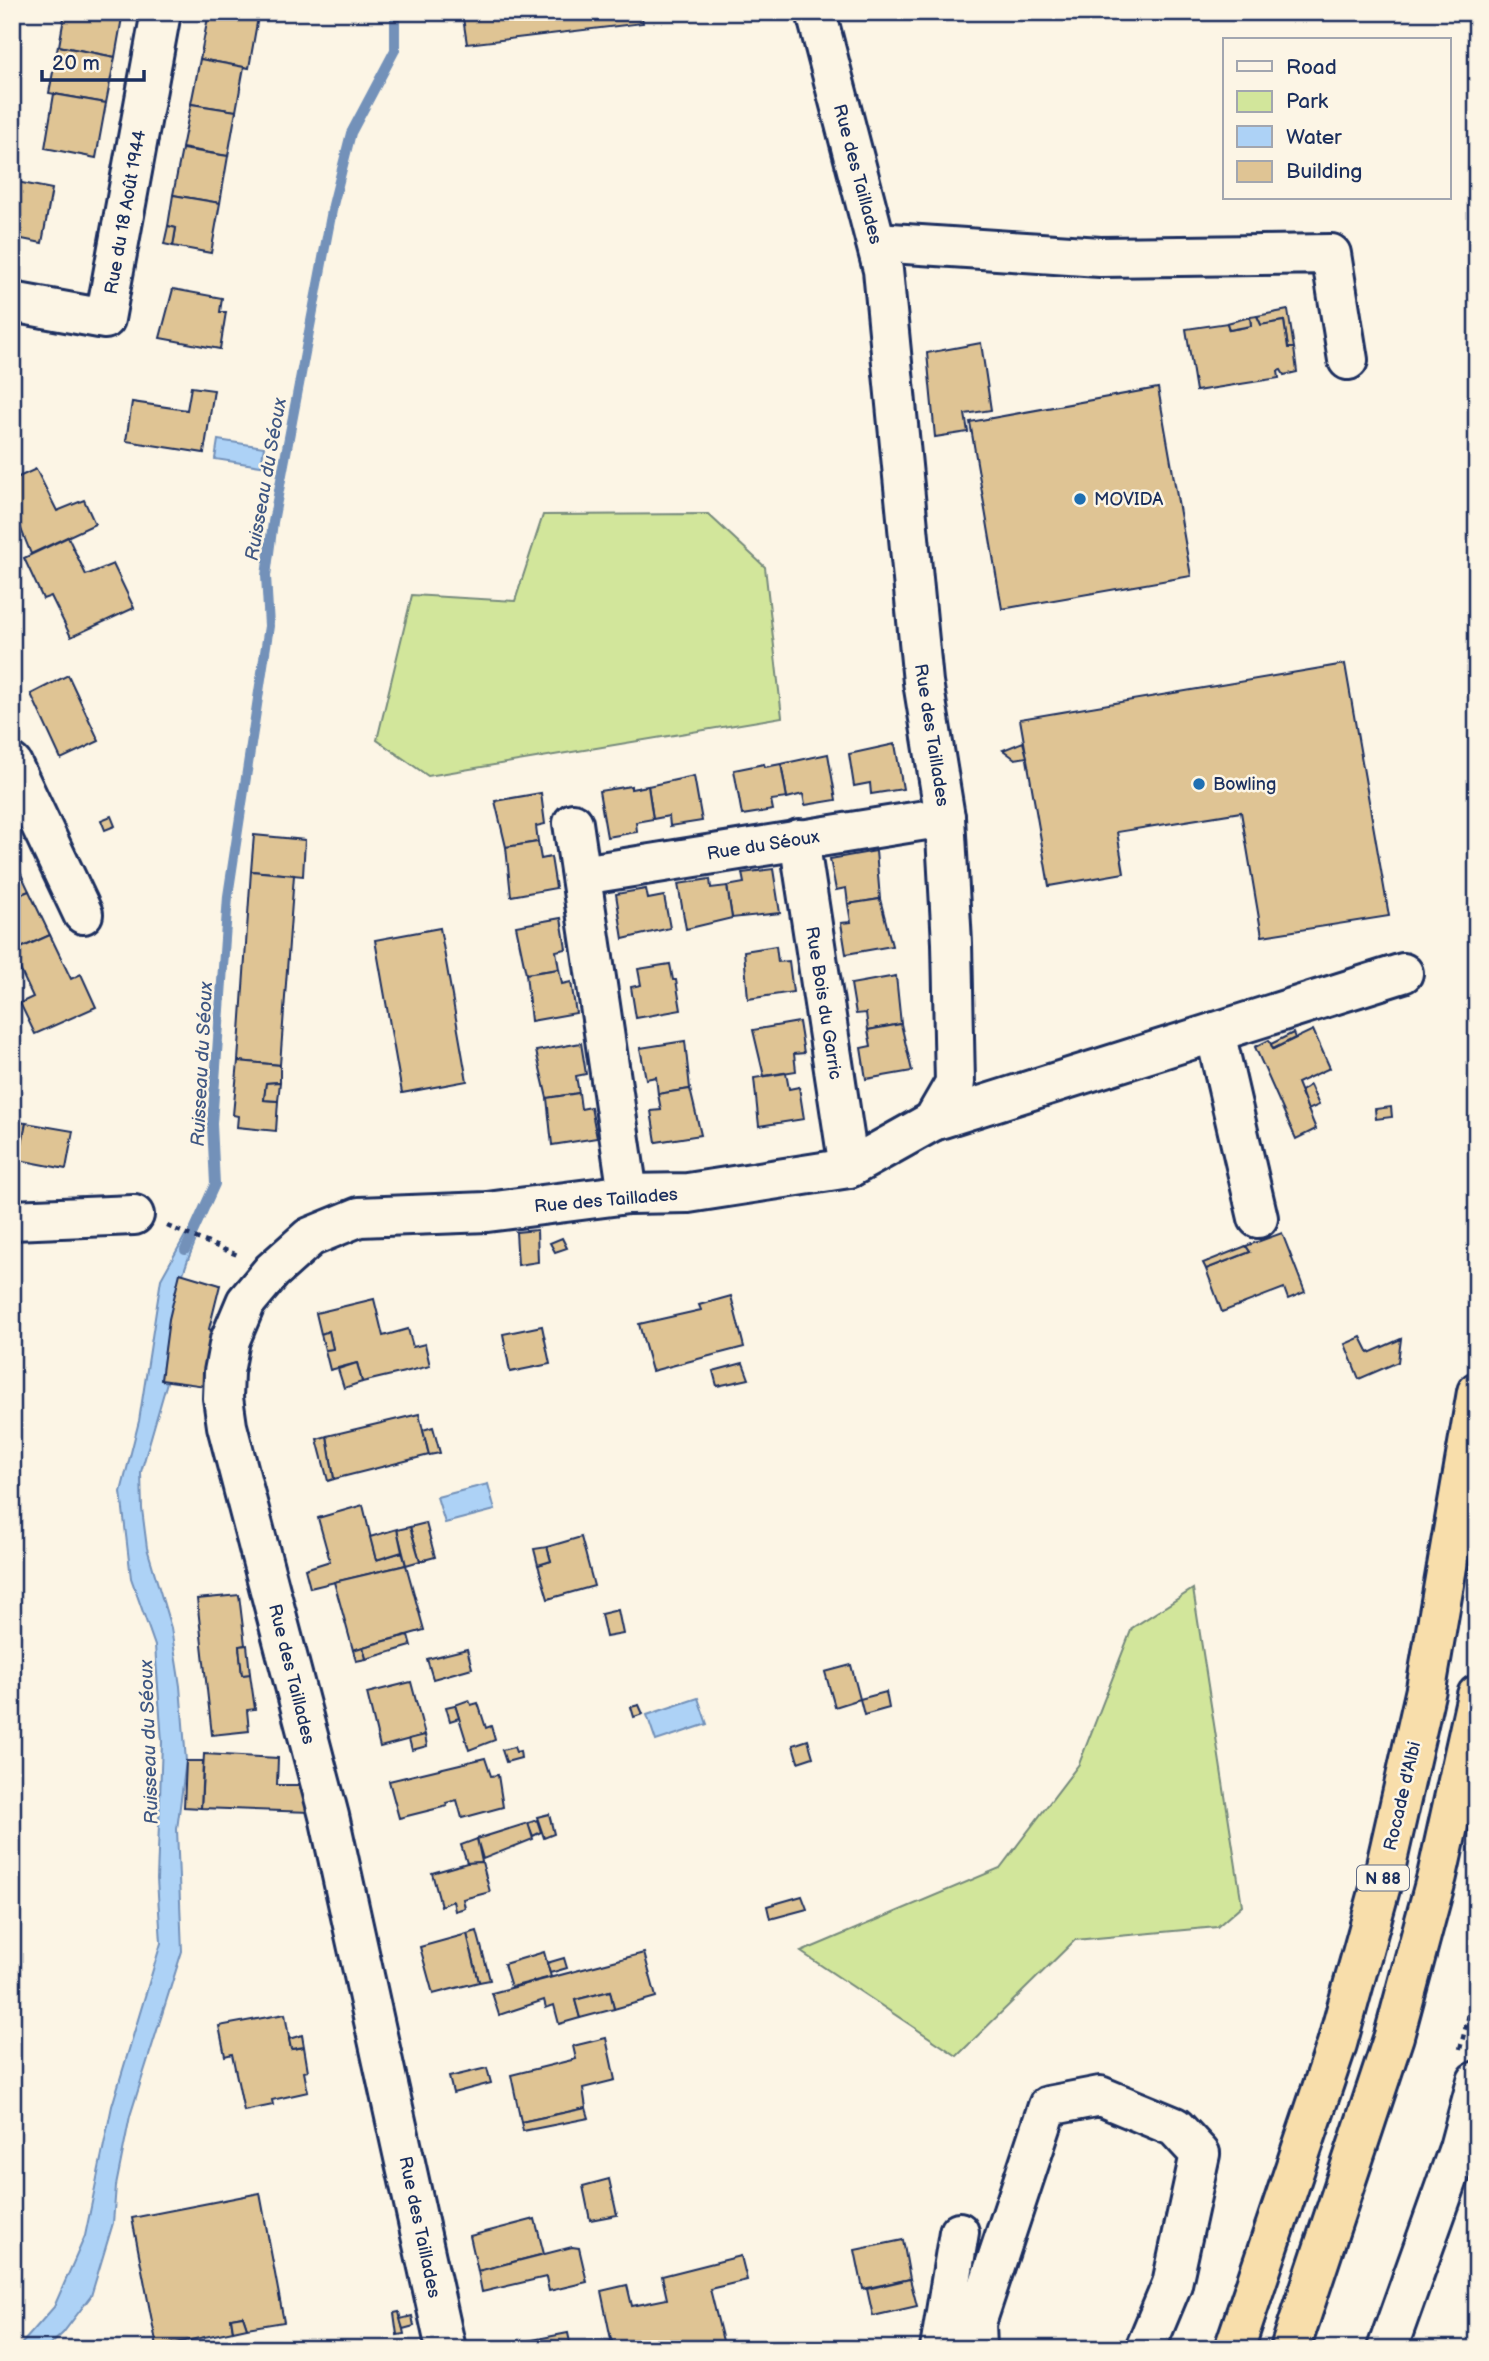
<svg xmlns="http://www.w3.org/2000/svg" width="1489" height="2361" font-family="'Balsamiq Sans',sans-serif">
<rect width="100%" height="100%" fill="#fcf5e5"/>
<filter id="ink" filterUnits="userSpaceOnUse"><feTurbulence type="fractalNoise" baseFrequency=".0143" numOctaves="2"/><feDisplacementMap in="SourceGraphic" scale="14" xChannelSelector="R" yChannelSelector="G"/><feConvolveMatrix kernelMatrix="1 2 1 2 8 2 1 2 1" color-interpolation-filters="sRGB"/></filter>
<g filter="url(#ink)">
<g fill="#d2e69b" stroke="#768a7c" stroke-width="2">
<path d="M708 514 765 567 782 717 428 776 377 740 412 595 515 601 543 515Z"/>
<path d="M1193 1589 1242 1905 1217 1927 1075 1940 957 2056 801 1952 1000 1868 1079 1764 1132 1628Z"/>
</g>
<g fill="#add2f6" stroke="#7391b9" stroke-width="2">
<path d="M218 440 264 447 261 466 215 459Z"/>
<path d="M185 1236 195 1242C174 1292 168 1326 161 1380L167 1382 141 1472 142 1509 147 1548 171 1628 180 1686 186 1761 177 1829 182 1951 130 2116 116 2186 113 2223 91 2296 63 2333 46 2349H17L54 2307 85 2236 112 2106 161 1943 157 1879 162 1742 155 1646 131 1578 121 1492 139 1421 161 1279Z"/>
<path d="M488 1484 495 1510 445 1523 437 1497Z"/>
<path d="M698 1698 707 1724 656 1741 647 1715Z"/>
</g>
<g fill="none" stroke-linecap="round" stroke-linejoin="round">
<path stroke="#7391b9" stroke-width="10" d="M185 1250 215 1184 212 1124 228 896 269 626 266 576 273 522 333 205 351 133 395 50V12"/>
</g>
<g fill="#dfc494" stroke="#1b2f5e" stroke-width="2">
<path d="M65 12H123L115 57 59 46Z"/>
<path d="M209 12 258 17 249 68 200 59Z"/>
<path d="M476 12H641L643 23 467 44 463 18 476 15Z"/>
<path d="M58 46 115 57 106 103 49 93Z"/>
<path d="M200 59 244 67 236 111 191 104Z"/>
<path d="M54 94 106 103 96 158 45 148Z"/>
<path d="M191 104 236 111 228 156 182 148Z"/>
<path d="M182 149 228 156 220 203 173 195Z"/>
<path d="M12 181 52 189 42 243 12 237Z"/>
<path d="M173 195 220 203 211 253 173 246 176 228 168 226Z"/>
<path d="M168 226 176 228 173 246 164 244Z"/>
<path d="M173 289 222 298 220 312H226L220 349 160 338Z"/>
<path d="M1288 310 1294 348H1288L1284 321 1261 325 1257 316Z"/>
<path d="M1257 316 1261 325 1284 321 1288 348H1294L1297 372 1284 375 1281 370 1278 371 1279 378 1196 391 1186 329 1227 323 1229 330 1251 326 1250 317Z"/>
<path d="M1250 317 1251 326 1229 330 1227 323Z"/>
<path d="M981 343 991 410 965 414 968 432 935 437 927 353Z"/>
<path d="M191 387 214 390 204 453 126 441 132 402 187 410Z"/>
<path d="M1158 388 1191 576 1002 609 970 422Z"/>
<path d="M36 469 57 511 84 500 95 524 31 554 21 529 12 532V480Z"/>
<path d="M68 537 86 575 113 564 134 608 71 637 51 596 43 599 24 558Z"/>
<path d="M1345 664 1389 916 1262 936 1241 812 1117 832 1124 873 1049 886 1020 719Z"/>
<path d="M68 675 99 741 61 759 31 694Z"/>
<path d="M1023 742 1027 757 1015 759 1003 750Z"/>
<path d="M895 744 903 789 871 794 870 783 854 786 849 754Z"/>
<path d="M828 754 836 800 805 805 803 794 787 798 781 764Z"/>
<path d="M764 764 765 767 781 764 787 798 771 800 773 810 742 815 734 770Z"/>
<path d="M694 776 702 821 670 826 669 816 653 819 648 786Z"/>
<path d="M631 786V789L648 786 653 819 636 822 637 832 607 837 599 791Z"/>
<path d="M541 793 545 824 536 826 538 842 506 847 495 801Z"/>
<path d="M111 816 115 826 105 830 101 820Z"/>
<path d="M254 835 305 840 303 876 251 871Z"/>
<path d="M538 842 541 859 551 857 556 888 511 896 506 847Z"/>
<path d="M876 851 880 899 848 904 846 888 836 890 830 859Z"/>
<path d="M12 855 29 891 12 898Z"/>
<path d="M773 869 780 913 732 918 727 886 744 883 742 873Z"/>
<path d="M251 871 294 875 280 1065 238 1061Z"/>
<path d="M710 879 711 888 727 886 732 918 686 929 678 884Z"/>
<path d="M646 889 648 899 664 896 670 928 623 939 616 894Z"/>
<path d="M29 891 50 935 12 952V898Z"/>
<path d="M880 899 892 946 846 954 841 923 851 922 848 904Z"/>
<path d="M561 918 566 949 556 951 559 969 526 974 516 926Z"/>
<path d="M440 928 467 1081 402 1093 375 940Z"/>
<path d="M50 935 71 979 81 974 96 1007 35 1034 20 1003 33 997 12 952Z"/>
<path d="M776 946 778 962 789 961 793 992 748 999 744 951Z"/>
<path d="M670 964 673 980H676L681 1010 636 1018 631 987 641 985 638 969Z"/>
<path d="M559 969 562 984 571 982 576 1013 531 1021 526 974Z"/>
<path d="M896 976 901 1024 868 1030 866 1013 856 1014 851 984Z"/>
<path d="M799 1022 804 1053 794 1054 796 1071 764 1076 753 1030Z"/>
<path d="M901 1024 912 1071 866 1079 861 1048 871 1046 868 1030Z"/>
<path d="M1313 1030 1330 1068 1297 1083 1316 1129 1296 1139 1255 1047 1269 1040 1273 1049Z"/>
<path d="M1293 1033 1295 1038 1273 1049 1271 1044Z"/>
<path d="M685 1041 690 1089 658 1094 656 1077 646 1079 640 1048Z"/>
<path d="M581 1043 586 1074 576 1076 579 1093 547 1098 536 1051Z"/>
<path d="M238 1061 280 1065V1082L266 1083 264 1100 278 1101 276 1131 237 1127 238 1116 233 1115Z"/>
<path d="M786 1073 789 1089 799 1087 804 1119 759 1126 754 1078Z"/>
<path d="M280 1082 278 1101 264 1100 266 1083Z"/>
<path d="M1310 1085 1319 1105 1308 1110 1301 1091Z"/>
<path d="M690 1089 701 1135 656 1142 651 1111 661 1110 658 1094Z"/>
<path d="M579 1093 581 1109 591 1107 597 1138 552 1145 547 1098Z"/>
<path d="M1391 1107 1392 1117 1376 1119 1375 1109Z"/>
<path d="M12 1121 26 1123 19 1160 12 1158Z"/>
<path d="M26 1123 73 1131 66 1169 19 1160Z"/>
<path d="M537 1230 538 1262 518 1265 516 1232Z"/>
<path d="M1282 1233 1305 1292 1288 1299 1284 1288 1222 1312 1206 1269 1250 1252 1246 1246Z"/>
<path d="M562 1238 567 1248 555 1252 550 1243Z"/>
<path d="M1246 1246 1250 1252 1206 1269 1203 1263Z"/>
<path d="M180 1273 220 1285 209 1329 213 1331 205 1386 161 1380 169 1319Z"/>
<path d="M731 1296 744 1347 652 1371 639 1324 701 1310 699 1305Z"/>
<path d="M374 1299 383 1336 408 1329 413 1347 425 1344 430 1366 362 1382 357 1363 330 1370 325 1350 333 1349 329 1331 321 1334 316 1313Z"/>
<path d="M542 1326 550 1364 510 1372 503 1334Z"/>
<path d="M329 1331 333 1349 325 1350 321 1334Z"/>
<path d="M1361 1337 1369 1353 1401 1339 1398 1362 1359 1379 1345 1344Z"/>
<path d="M357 1363 362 1382 344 1388 338 1369Z"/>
<path d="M743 1363 749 1379 717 1386 713 1371Z"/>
<path d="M419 1414 429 1455 334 1479 327 1436Z"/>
<path d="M433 1427 440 1453 429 1455 423 1430Z"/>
<path d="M327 1436 334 1479 328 1481 317 1439Z"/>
<path d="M363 1505 376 1560 402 1552 406 1565 310 1588 305 1569 330 1561 318 1518Z"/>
<path d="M426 1523 435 1557 420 1561 410 1527Z"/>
<path d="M410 1527 420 1561 406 1565 397 1530Z"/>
<path d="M397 1529 402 1552 376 1560 370 1537Z"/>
<path d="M581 1537 594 1586 548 1599 538 1565 551 1561 547 1547Z"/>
<path d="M547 1547 551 1561 538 1565 534 1549Z"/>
<path d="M406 1565 424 1630 353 1650 334 1582Z"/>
<path d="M239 1595 245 1645 239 1646 242 1675 250 1674 255 1709 247 1710 249 1731 212 1735 197 1599Z"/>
<path d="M618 1610 623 1634 606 1637 601 1614Z"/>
<path d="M408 1635 411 1646 366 1659 363 1647Z"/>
<path d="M247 1645 250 1674 242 1675 239 1646Z"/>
<path d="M363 1647 366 1659 356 1661 353 1650Z"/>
<path d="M467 1649 472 1668 433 1679 427 1659Z"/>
<path d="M851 1665 860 1699 835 1707 825 1672Z"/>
<path d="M411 1682 425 1735 380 1747 367 1693Z"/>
<path d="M886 1692 889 1708 864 1715 860 1699Z"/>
<path d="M469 1700 471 1705 478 1703 486 1728 491 1726 495 1740 469 1750 455 1705Z"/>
<path d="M455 1705 459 1718 450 1721 446 1707Z"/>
<path d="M639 1705 643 1714 634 1717 631 1707Z"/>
<path d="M425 1735 427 1746 412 1750 409 1739Z"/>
<path d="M808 1740 813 1757 798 1762 793 1745Z"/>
<path d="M514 1747 516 1752 520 1751 521 1758 506 1762 502 1750Z"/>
<path d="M204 1754 278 1758 277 1785H311L310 1812 201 1808Z"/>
<path d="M485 1758 491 1776 498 1775 503 1807 462 1818 457 1800 446 1803 447 1806 399 1818 389 1781Z"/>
<path d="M186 1761H203L201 1808 184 1807Z"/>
<path d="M549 1814 554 1834 544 1838 537 1817Z"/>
<path d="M537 1820 541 1832 533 1836 528 1823Z"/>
<path d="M528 1823 533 1839 483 1859 477 1839Z"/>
<path d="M477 1839 482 1862 467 1863 461 1845Z"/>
<path d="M482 1862 490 1892 463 1899 465 1908 455 1911 453 1901 441 1906 432 1873 467 1863Z"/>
<path d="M802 1896 807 1909 770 1919 767 1906Z"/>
<path d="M477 1931 490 1980 479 1982 467 1934Z"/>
<path d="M467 1934 479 1982 433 1994 420 1947Z"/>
<path d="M544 1952 551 1977 511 1987 504 1964Z"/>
<path d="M644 1953 656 1997 614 2009 610 1991 575 2000 580 2018 559 2024 554 2005 546 2008 544 2000 499 2015 492 1993Z"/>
<path d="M564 1958 567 1968 550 1973 547 1963Z"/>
<path d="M610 1991 614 2009 580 2018 575 2000Z"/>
<path d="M285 2014 291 2049 304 2047 308 2071 304 2072 308 2092 272 2100 273 2105 244 2111 232 2054 225 2056 219 2026Z"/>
<path d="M302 2035 304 2047 291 2049 289 2039Z"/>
<path d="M606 2038 615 2080 583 2088 586 2108 521 2122 511 2075 576 2059 573 2046Z"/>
<path d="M487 2068 491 2083 453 2093 449 2077Z"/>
<path d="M586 2108 589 2118 523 2131 521 2122Z"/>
<path d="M609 2179 617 2215 590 2220 583 2186Z"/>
<path d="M260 2193 284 2322 247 2328 243 2316 231 2318 233 2331 157 2347 132 2218Z"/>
<path d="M535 2219 544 2254 478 2271 470 2236Z"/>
<path d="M903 2240 910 2279 863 2289 855 2250Z"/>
<path d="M572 2247 579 2248 587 2282 549 2291 546 2277 482 2292 478 2271Z"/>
<path d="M741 2256 747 2280 710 2289 725 2349H613L601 2291 627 2285 632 2306 667 2299 662 2276Z"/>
<path d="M910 2279 917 2306 873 2316 867 2289Z"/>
<path d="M399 2312 404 2334 397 2335 394 2313Z"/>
<path d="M243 2316 247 2328 233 2331 231 2318Z"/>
<path d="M412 2316 414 2326 403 2329 400 2319Z"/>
<path d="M568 2333 571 2347 580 2345 581 2349H503L502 2346Z"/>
<path d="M612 2341 613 2349H581V2348Z"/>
</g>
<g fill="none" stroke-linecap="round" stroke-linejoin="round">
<defs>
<g id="minor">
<path d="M876 242 1100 257 1331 254 1348 360"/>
<path d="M12 302 105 319 161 12"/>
<path d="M12 764 83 914"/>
<path d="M573 823 628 1194"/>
<path d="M799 839 849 1168"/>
<path d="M582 875 945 817"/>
<path d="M1215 1032 1258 1218"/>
<path d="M933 1121 1403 973"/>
<path d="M12 1220 134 1215"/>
<path d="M446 2349 329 1816 227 1426 223 1398 224 1372 230 1340 246 1302 272 1271 310 1237 359 1217 487 1212 628 1194 688 1193 849 1168 933 1121 955 1083 952 943 945 817 923 682 883 270 816 12"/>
<path d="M940 2349 959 2232"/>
<path d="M977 2349 976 2323 1048 2106 1100 2096 1175 2127 1200 2154 1172 2284 1145 2349"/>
<path d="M1387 2349 1459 2148 1477 2081"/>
</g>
<g id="highway">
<path d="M1234 2349 1337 2044 1384 1874 1426 1689 1477 1392"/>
<path d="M1290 2349 1394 2036 1437 1876 1477 1695"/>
</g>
</defs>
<use href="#minor" stroke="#1b2f5e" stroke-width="44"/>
<use href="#highway" stroke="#1b2f5e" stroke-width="44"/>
<g stroke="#1b2f5e" stroke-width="4.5" stroke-dasharray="5 5" stroke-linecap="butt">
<path d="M167 1226 240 1256"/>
<path d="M1460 2049 1477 1984"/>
</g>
<use href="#minor" stroke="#fcf5e5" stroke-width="38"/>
<use href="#highway" stroke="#f8deab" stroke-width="38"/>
</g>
</g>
<g fill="#1f6fb2" stroke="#fcf5e5" stroke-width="2.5">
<circle cx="1080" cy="499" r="7"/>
<circle cx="1199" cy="784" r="7"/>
</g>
<g text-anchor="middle" stroke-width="5" stroke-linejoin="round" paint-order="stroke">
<rect fill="#fcf5e5" stroke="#5e6a86" stroke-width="2" x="1357" y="1865.5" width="52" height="25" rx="5"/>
<g font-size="16" font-weight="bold" fill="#1b2f5e">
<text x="1383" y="1884">N 88</text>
</g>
<g font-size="18" fill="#1b2f5e" stroke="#fcf5e5">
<text transform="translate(858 174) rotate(75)" y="6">Rue des Taillades</text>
<text transform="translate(125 212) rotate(-80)" y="6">Rue du 18 Août 1944</text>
<text transform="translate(932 735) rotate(81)" y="6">Rue des Taillades</text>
<text transform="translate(763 845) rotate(-9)" y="6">Rue du Séoux</text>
<text transform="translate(824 1003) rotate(81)" y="6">Rue Bois du Garric</text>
<text transform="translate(606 1200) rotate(-5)" y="6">Rue des Taillades</text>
<text transform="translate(292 1674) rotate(76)" y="6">Rue des Taillades</text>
<text transform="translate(1402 1796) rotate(-77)" y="6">Rocade d'Albi</text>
<text transform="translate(420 2227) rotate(78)" y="6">Rue des Taillades</text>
</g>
<g font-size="18" fill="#1b2f5e" stroke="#fcf5e5" text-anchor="start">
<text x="1094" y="505">MOVIDA</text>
<text x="1213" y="790">Bowling</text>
</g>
<g font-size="19" font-style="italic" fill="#405884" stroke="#fcf5e5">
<text transform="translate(265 479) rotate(-80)" y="7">Ruisseau du Séoux</text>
<text transform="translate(201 1064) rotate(-87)" y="7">Ruisseau du Séoux</text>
<text transform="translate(148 1742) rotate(-92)" y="7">Ruisseau du Séoux</text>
</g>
</g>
<rect width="1489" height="2361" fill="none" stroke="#fcf5e5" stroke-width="42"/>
<rect x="21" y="21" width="1447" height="2319" fill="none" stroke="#1b2f5e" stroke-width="2.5" filter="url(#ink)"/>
<rect x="1223" y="38" width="228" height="161" fill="#fcf5e5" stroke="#a2a6af" stroke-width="2"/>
<rect x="1237" y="61" width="35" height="10" fill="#fcf5e5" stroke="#a2a6af" stroke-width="2"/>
<text x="1286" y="74" font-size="21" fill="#1b2f5e">Road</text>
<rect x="1237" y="91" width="35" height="21" fill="#d2e69b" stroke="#a2a6af" stroke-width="2"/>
<text x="1286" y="108" font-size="21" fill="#1b2f5e">Park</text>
<rect x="1237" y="126" width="35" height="21" fill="#add2f6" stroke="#a2a6af" stroke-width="2"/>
<text x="1286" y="144" font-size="21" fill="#1b2f5e">Water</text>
<rect x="1237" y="161" width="35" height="21" fill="#dfc494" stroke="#a2a6af" stroke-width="2"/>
<text x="1286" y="178" font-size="21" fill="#1b2f5e">Building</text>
<path d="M42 70v10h102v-10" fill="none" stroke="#1b2f5e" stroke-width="3.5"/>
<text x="52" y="70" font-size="21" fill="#1b2f5e" stroke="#fcf5e5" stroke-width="5" paint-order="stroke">20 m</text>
</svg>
